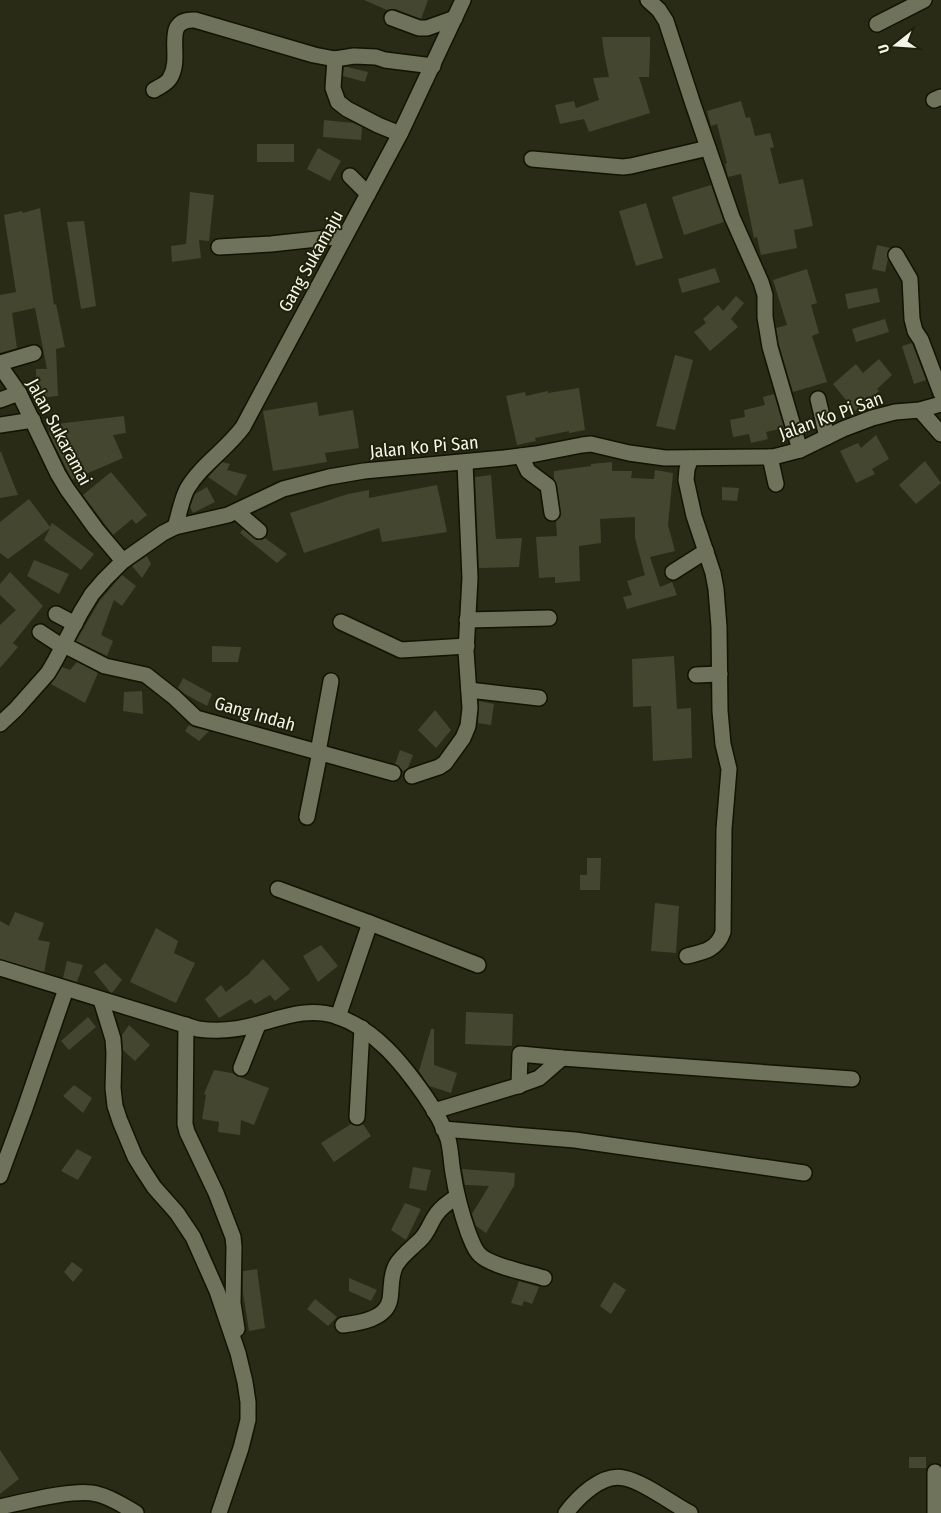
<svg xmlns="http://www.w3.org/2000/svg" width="941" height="1513" font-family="'Fira Sans Condensed',sans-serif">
<rect width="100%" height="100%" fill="#292b16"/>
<g fill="#444630">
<path d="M364 0H428L421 19 395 9 387 10Z"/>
<path d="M602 37H650V53L649 77H639L650 113 589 132 584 119 560 124 555 105 574 101 576 108 599 100 593 78 609 77 604 53Z"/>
<path d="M344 67H347L368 72 365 82 343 76Z"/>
<path d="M741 101 746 118 750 117 755 136 770 133 774 147 770 148 779 184 803 179 813 226 794 230 797 248 761 255 757 237 754 238 741 174 728 177 725 164 727 163 717 124 711 126 707 111Z"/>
<path d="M324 120 353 123 362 127 361 140 323 137Z"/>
<rect x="257" y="144" width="37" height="18"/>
<path d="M318 148 341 161 330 181 307 169Z"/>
<path d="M711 185 724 222 684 235 672 197Z"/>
<path d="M190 192 214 195 209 241 199 240 201 258 172 262 171 246 186 244Z"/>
<path d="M646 203 663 258 636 266 619 211Z"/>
<path d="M40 208 54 305 56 304 65 347 56 349 58 396 37 398 36 369H47L35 308 12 313 17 348 0 353V295L16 292 4 215 22 211 23 213Z"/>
<path d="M84 221 96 306 81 309 67 222Z"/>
<path d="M877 245 890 248 887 255 888 259 885 272 872 269Z"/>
<path d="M715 268 720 282 682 293 678 279Z"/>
<path d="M807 269 817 303 811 305 819 333 812 336 827 382 793 392 779 345 776 328 787 325 773 280Z"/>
<path d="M877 288 880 302 848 309 845 294Z"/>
<path d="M736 296 744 303 731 319 738 327 710 351 694 332 706 323 703 319 718 305 723 311Z"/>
<path d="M885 319 889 332 856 342 852 329Z"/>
<path d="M912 343 926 380 914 384 902 346Z"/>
<path d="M675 355 693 360 675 430 656 426Z"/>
<path d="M879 359 892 375 877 389 879 391 855 411 833 384 856 364 863 373Z"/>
<path d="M579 388 585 430 569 433V431L535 438 536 441 517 445 506 396 525 392 526 396 548 391V393Z"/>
<path d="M774 394 784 428 766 432 768 439 751 443 749 434 733 437 730 420 745 417 744 410 765 405 763 397Z"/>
<path d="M317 402 319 416 353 410 359 448 325 453 327 462 273 471 263 411Z"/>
<path d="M124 416 126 433 113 435 123 458 72 480 49 434 48 425Z"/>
<path d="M876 435 889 459 872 469 875 474 856 483 840 451 858 443 861 448Z"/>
<path d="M0 452H1L18 495 0 498Z"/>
<path d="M925 461 941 483 916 504 899 485Z"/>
<path d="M222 462 230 464 227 470 247 475 236 496 208 477Z"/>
<path d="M612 462V471H632L631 478 654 479 655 470 673 473 668 525 675 551 650 557 660 587 672 582 677 595 627 609 623 597 632 595 627 581 645 575 635 538V517L600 519 601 543 579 546 580 581 555 583V577L539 578 536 537 557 536 556 521 561 516 557 485 554 479V471L591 466V464Z"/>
<path d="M111 472 147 515 136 524 132 519 113 535 83 495Z"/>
<path d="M491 475 496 539 522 538 519 567 479 568 475 477Z"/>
<path d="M437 485 447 532 382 542 379 528 304 553 290 513 348 494 369 490V498Z"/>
<path d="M207 487 215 502 193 513 190 507 195 494Z"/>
<path d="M722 487 739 488 737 501 722 500Z"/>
<path d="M29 499 50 527 52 523 94 554 81 570 44 540 50 528 8 559 0 553V522Z"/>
<path d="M243 529 257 540H262L265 538 287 554 277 563 240 533Z"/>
<path d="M147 556 151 564 142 578 132 566Z"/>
<path d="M34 560 69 574 59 594 27 576Z"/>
<path d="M10 572 43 606 13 643 18 647 0 668V625L16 610 0 595V584Z"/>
<path d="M122 575 136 586 122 606 114 600 101 635 113 641 107 656 76 641 100 600Z"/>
<path d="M212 646 241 647 238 662H212Z"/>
<path d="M674 656 677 709 691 708 692 758 653 761 651 706 633 707 632 659Z"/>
<path d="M77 662 98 673 85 703 51 684 62 667 70 670Z"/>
<path d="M183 678 212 694 207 706 185 694 178 688Z"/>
<path d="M142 691 143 714 123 711 124 692Z"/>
<path d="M479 701 494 704 491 725 478 723Z"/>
<path d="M435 710 451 730 436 748 418 730Z"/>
<path d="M189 725 193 727 209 731 199 741 185 731Z"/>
<path d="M400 750 413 755 408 768 404 771 395 764Z"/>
<path d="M587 858H601L600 890H580V875H587Z"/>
<path d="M655 903 679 906 676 953 651 951Z"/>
<path d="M15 912 44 923 38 940 50 942 44 972 0 959V921L9 926Z"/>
<path d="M156 928 178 941 174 953 195 963 176 1003 130 982Z"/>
<path d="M321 945 338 966 318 982 303 956Z"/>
<path d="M263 959 290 989 275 1001 270 995 255 1004 251 999 219 1018 205 999 221 985 226 992 250 973V972Z"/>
<path d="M67 961 83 965 77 982 63 978Z"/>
<path d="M105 963 122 980 112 993 110 992 94 972Z"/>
<path d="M466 1012 513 1014 512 1046 465 1044Z"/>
<path d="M88 1017 96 1027 69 1050 61 1041Z"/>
<path d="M129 1025 150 1045 135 1061 123 1050 122 1035Z"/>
<path d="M431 1029H434V1065L457 1073 451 1093 429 1086 419 1071Z"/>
<path d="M214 1070 232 1073 237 1076 269 1088 254 1125 241 1120 240 1135 218 1132 219 1122 202 1119 206 1095 204 1094Z"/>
<path d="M74 1085 92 1098 83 1113 63 1096Z"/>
<path d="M351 1124 357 1126 363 1124 371 1136 334 1162 321 1143Z"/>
<path d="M77 1149 92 1157 78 1180 61 1171Z"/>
<path d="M413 1167 431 1170 426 1191 409 1188Z"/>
<path d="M462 1169 515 1173 514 1186 486 1233 476 1226 472 1214 489 1186 465 1185Z"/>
<path d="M405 1203 421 1209 406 1240 391 1230Z"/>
<path d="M72 1262 83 1270 73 1282 64 1272Z"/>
<path d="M257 1269 265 1328 249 1331 243 1293V1271Z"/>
<path d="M349 1278 377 1290 371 1301 349 1291Z"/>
<path d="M519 1281 539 1287 532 1304 524 1301 522 1306 511 1303Z"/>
<path d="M614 1282 626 1290 611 1314 600 1306Z"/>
<path d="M315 1299 337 1317 328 1326 307 1309Z"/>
<path d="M0 1450 19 1479 0 1494Z"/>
<rect x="909" y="1457" width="17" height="11"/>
</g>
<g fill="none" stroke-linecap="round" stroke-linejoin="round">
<defs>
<g id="minor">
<path d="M648 0 659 10 666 21 693 104 732 217 761 282 765 295V317L770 347 800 450"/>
<path d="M392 18 419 28H427L455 18"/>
<path d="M877 24 924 0"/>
<path d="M335 59 333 88 338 102 347 109 378 125 400 134"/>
<path d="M154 90C160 86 167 84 170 78 184 56 160 19 195 20L314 55 335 59 354 56 376 57 385 60 433 66"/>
<path d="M934 100 941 97"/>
<path d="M532 159 623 167 631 166 708 148"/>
<path d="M350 176 368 194"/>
<path d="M219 247 271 244 345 236"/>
<path d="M896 255 910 279 912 319 915 331 921 340 941 393"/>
<path d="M0 363 34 353"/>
<path d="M0 366 19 393 58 474 67 489 96 529 123 561"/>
<path d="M818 399 827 437"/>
<path d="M0 400 19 393"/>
<path d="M920 410 941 434"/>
<path d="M0 425 33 420"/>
<path d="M521 456 528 471 548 486 552 513"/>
<path d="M770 457 776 484"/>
<path d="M237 512 259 531"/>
<path d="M175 527C179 515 181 501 187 489 201 465 226 450 243 427L400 134 463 0"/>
<path d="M673 572 706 551"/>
<path d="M56 614 75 624"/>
<path d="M467 620 549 618"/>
<path d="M341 622 401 650 467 646"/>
<path d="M40 632 63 647"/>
<path d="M64 645 105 666 146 675 174 697 196 718 393 773"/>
<path d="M696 675 720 674"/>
<path d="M469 690 539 698"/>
<path d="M0 724 16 709 48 673 55 661 81 612 92 594 105 579 123 561 163 533 175 527 228 515 283 489 329 477 364 471 504 458 536 454 582 445 591 444 629 453 665 458 773 457 800 450 843 429 872 418 895 412 920 410 941 404"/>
<path d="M318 752 331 681"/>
<path d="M412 776 439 767 445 763 463 738 468 726 470 708 466 651 470 578 465 463"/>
<path d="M307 817 320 752"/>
<path d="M278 889 370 923 478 965"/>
<path d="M687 956C703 952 717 950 723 932L724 829 729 769 723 744 720 711 719 627 716 589 713 573 694 516 686 480 687 469 691 458"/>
<path d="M0 968 198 1029C219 1032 238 1030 258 1024 284 1017 309 1007 336 1016 375 1029 402 1063 425 1096 434 1109 443 1124 448 1139 451 1150 451 1162 453 1173 456 1193 461 1212 468 1232 471 1239 474 1250 480 1255 491 1266 528 1273 544 1278"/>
<path d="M101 1000 113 1039 114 1053 113 1088 115 1106 120 1121 135 1157 143 1170 154 1187 177 1213 193 1237 217 1291 238 1353 245 1382 248 1402V1420L241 1448 219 1513"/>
<path d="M338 1017 370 923"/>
<path d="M186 1025 185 1124 187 1132 216 1193 233 1237 234 1247 233 1303 237 1329"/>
<path d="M241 1068 258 1025"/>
<path d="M519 1086 520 1054 562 1058 852 1079"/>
<path d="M434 1111 517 1086 539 1078 562 1058"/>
<path d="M357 1117 362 1028"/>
<path d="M443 1129 575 1140 804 1173"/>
<path d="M0 1176 24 1111 66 989"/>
<path d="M343 1325C359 1323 387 1319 390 1299 392 1287 390 1276 396 1265 402 1255 412 1248 420 1240 429 1232 431 1219 439 1211 444 1205 451 1201 457 1196"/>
<path d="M935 1472V1513"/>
<path d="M0 1507C23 1502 76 1488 97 1494 111 1497 124 1506 136 1513"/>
<path d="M566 1513C578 1497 602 1473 624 1478 644 1482 671 1503 690 1513"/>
</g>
</defs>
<use href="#minor" stroke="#121302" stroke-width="18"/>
<use href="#minor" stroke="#70735b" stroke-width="15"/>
</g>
<g text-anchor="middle" stroke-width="4" stroke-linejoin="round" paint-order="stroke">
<g font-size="18" fill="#f3f5e7" stroke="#1f210c">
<text transform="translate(311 261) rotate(-61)" y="6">Gang Sukamaju</text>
<text transform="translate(831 416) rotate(-20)" y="6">Jalan Ko Pi San</text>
<text transform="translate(59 432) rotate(62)" y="6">Jalan Sukaramai</text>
<text transform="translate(424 447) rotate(-5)" y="6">Jalan Ko Pi San</text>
<text transform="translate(255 714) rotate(16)" y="6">Gang Indah</text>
</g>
</g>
<g transform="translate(896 45) rotate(253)" stroke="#1f210c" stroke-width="4" paint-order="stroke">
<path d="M0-4L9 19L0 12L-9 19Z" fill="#f3f5e7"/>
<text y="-8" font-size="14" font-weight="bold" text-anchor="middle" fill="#f3f5e7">U</text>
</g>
</svg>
